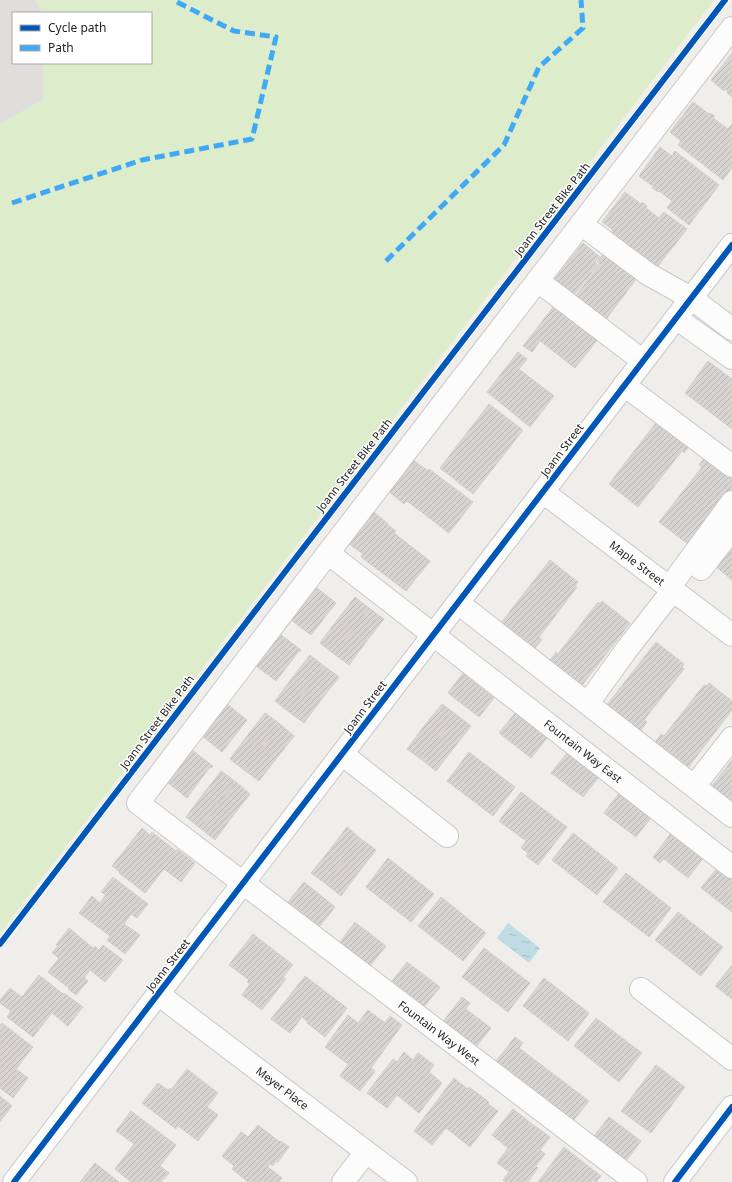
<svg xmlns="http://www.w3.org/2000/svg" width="732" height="1182" font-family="'Noto Sans',sans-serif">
<defs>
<pattern id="water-ripples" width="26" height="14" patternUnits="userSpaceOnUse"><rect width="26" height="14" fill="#bfdbe3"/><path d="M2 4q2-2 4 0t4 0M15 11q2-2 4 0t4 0" fill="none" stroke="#a4bcc2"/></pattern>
<pattern id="building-hatch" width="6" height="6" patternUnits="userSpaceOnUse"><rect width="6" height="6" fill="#d7d4d2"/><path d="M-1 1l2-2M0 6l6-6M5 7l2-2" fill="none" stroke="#b8b6b4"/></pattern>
</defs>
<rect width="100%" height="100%" fill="#f0eeeb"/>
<path fill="#dfdedc" d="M0 0H35L42 11V13H13V63H43V100L0 124Z"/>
<path fill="#ddeccb" d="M35 0H714L0 933V124L43 100V63H151V13H42V11Z"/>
<path fill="url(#water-ripples)" d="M508 923 540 948 529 963 497 938Z"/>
<g fill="url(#building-hatch)" stroke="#d3d0cc">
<path d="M732 53V97L727 93 728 91 725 89 724 91 711 80Z"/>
<path d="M693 102 709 114 710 113 715 116 713 118 728 129 732 124V168L723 180 678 145 681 141 670 132Z"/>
<path d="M660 147 672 156 675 151 719 185 689 225 667 208 672 201 659 191 658 192 652 188 654 187 639 176Z"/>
<path d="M625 192 641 204 642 202 647 206 646 208 659 218 664 212 687 229 655 270 609 235 613 230 602 222Z"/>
<path d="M583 243 600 257 595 262 598 265 574 295 554 280Z"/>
<path d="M604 253 637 278 604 322 574 298 600 264 597 262Z"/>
<path d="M555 305 599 338 575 368 540 341 532 352 523 346Z"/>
<path d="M518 352 527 359 519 369 554 396 530 427 487 392Z"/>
<path d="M708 361 732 379V429L685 393Z"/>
<path d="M489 404 523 430 473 494 440 468Z"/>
<path d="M658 420 690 445 684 453 682 451 638 507 609 484Z"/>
<path d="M706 456 732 477V490L689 545 659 522 702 467 699 465Z"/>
<path d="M412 459 428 471 429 469 473 502 449 533 407 501 404 504 388 491Z"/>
<path d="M373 511 388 524V525L396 531 394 533 430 561 406 591 361 557 363 554 348 543Z"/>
<path d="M732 542V580L714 565Z"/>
<path d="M550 560 578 582 575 586 577 587 539 637 542 640 533 650 500 624Z"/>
<path d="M317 588 336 603 311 635 291 620Z"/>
<path d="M355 597 369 608 352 631 337 620Z"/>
<path d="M602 601 630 623 580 688 548 663 556 652 558 654 598 602 600 604Z"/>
<path d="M369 608 384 619 366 642 352 631Z"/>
<path d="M337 620 352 631 334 654 320 643Z"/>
<path d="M352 631 366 642 349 665 334 654Z"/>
<path d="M280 634 301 650 300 652 299 651 276 681 256 666Z"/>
<path d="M656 642 684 664 682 667 684 669 644 720 647 722 639 733 606 706Z"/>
<path d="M310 655 324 666 306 689 292 678Z"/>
<path d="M324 666 339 677 321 700 306 689Z"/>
<path d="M463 673 494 698 479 717 448 693Z"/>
<path d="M292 678 306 689 289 712 275 701Z"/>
<path d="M709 683 732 701V710L687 769 654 744 661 734 664 736 704 685 706 686Z"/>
<path d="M306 689 321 700 304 723 289 712Z"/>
<path d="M227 704 247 720 222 752 202 736Z"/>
<path d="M442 704 457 715 439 738 424 726Z"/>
<path d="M265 713 280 724 262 747 247 736Z"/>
<path d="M515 713 547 738 531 758 499 733Z"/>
<path d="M457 715 471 726 453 749 439 738Z"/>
<path d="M280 724 294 736 276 759 262 747Z"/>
<path d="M424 726 439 738 422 760 407 749Z"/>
<path d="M247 736 262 747 244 770 230 759Z"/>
<path d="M439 738 453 749 436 771 422 760Z"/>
<path d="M262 747 276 759 259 781 244 770Z"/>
<path d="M192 750 213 766 211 768 210 767 187 798 167 782Z"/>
<path d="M469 752 515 787 493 816 447 781Z"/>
<path d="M567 753 599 777 583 797 551 773Z"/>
<path d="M732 760V805L710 788Z"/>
<path d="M221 771 236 782 218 805 203 794Z"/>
<path d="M236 782 250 794 232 817 218 805Z"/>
<path d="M521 792 567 827 538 865 526 856 528 853 521 848 526 841 499 821Z"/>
<path d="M619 793 651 818 636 837 604 813Z"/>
<path d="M203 794 218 805 200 828 186 817Z"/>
<path d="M218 805 232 817 215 840 200 828Z"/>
<path d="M347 827 361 839 343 862 329 851Z"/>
<path d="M142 828 150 835 152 832 176 851 177 849 195 863 181 882 164 869 145 893 119 873 120 872 112 866Z"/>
<path d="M672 832 704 857 688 878 664 859 660 863 653 857Z"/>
<path d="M573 833 618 868 597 895 552 860Z"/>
<path d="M361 839 376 850 358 873 343 862Z"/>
<path d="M329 851 343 862 326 884 311 873Z"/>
<path d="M388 858 434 894 411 922 366 887Z"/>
<path d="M343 862 358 873 341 896 326 884Z"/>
<path d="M717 868 732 879V912L701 888Z"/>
<path d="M626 873 671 908 649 937 603 902Z"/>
<path d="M113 877 148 904 137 918 131 914 124 924 140 935 125 954 107 940 110 936 79 913 92 896 100 903 106 895 101 892Z"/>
<path d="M304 882 335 907 319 927 288 902Z"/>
<path d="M441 897 486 933 463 961 418 926Z"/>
<path d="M678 912 723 947 701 976 655 940Z"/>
<path d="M355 922 386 946 370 966 340 942Z"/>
<path d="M69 928 93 948 95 946 99 950 103 945 123 960 105 982 90 970 84 978 88 981 76 995 68 989 69 988 48 972 59 958 52 953 58 946 56 945Z"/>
<path d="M253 934 293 965 283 977 286 979 262 1010 242 995 250 984 247 982 249 980 229 965Z"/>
<path d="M484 948 530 983 508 1012 462 977Z"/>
<path d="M407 962 440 987 424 1007 392 981Z"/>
<path d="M732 965V999L715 986Z"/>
<path d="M39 975 63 994 64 993 83 1007 68 1026 52 1013 33 1037 7 1017 11 1011 0 1003V1000L10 988 22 997Z"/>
<path d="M305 976 347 1008 325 1037 307 1023 308 1022 302 1017 290 1033 271 1019Z"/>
<path d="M544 978 589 1013 568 1041 523 1006Z"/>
<path d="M462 997 470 1003 466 1009 491 1028 475 1048 442 1023Z"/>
<path d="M368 1010 385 1023 390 1016 402 1025 371 1068 375 1071 360 1091 340 1076 348 1064 325 1047 348 1015 358 1023Z"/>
<path d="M596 1018 642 1053 619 1082 574 1046Z"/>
<path d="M2 1023 33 1047 16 1069 28 1078 13 1098 0 1088V1026Z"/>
<path d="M515 1037 523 1043 519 1048 589 1101 573 1121 496 1061Z"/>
<path d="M404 1052 413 1060 418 1053 434 1065 429 1072 442 1083 419 1113 397 1095 387 1108 367 1093 393 1059 397 1062Z"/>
<path d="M656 1065 685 1087 651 1133 621 1111Z"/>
<path d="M187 1069 218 1093 207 1107 218 1115 198 1141 178 1126 176 1129 142 1103 158 1083 168 1090 170 1088 171 1090Z"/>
<path d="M454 1078 468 1089 469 1087 489 1102 488 1104 498 1111 470 1147 446 1128 432 1145 414 1131Z"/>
<path d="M0 1096 12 1106 0 1122Z"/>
<path d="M513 1109 532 1124 500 1165 497 1163 508 1148 492 1135Z"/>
<path d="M131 1111 176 1145 160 1166 169 1173 161 1182H131L115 1169 134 1144 116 1131Z"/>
<path d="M609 1117 641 1141 626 1161 594 1136Z"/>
<path d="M532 1124 550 1137 540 1150 545 1154 536 1166 538 1168 528 1182H506L503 1180 509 1172 500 1165Z"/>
<path d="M258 1125 280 1142 281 1141 289 1147 278 1162 276 1161 273 1166 270 1164 268 1167 282 1178 279 1182H248L232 1169 234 1166 222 1156 241 1132 248 1137Z"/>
<path d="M564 1147 583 1162 567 1182H538Z"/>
<path d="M583 1162 601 1176 596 1182 593 1180 591 1182H567Z"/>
<path d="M95 1163 119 1182H80Z"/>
</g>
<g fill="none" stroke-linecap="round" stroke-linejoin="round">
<defs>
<g id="minor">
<path d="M581 224 648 274 691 298 732 329"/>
<path d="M538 281 643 361"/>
<path d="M676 318 732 358"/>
<path d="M624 385 732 466"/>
<path id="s1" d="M543 492 732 635"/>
<path id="s2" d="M328 553 732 867"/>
<path d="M701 569 732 529"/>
<path d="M669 588 732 502"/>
<path d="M458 603 732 816"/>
<path d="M588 703 627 649 673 590"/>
<path d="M342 754 447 836"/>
<path d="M694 786 732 738"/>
<path d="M641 989 732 1059"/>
<path id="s3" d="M158 994 406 1182"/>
<path d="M14 1182 732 245"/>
<path d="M343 1182 366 1152"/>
<path d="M636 1182 138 803 328 553 732 28"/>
<path d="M675 1182 732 1107"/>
</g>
</defs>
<use href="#minor" stroke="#c9c8c7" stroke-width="24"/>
<use href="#minor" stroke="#fdfcfc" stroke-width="22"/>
<g stroke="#3fa9f5" stroke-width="5" stroke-dasharray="10 5" stroke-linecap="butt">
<path d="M12 203 142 160 252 139 276 37 234 31 173 0"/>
<path d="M386 261 504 145 539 67 583 28 581 0"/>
</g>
<defs>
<g id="cycleway">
<path d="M0 944 288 568 725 0"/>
<path d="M14 1182 732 245"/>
<path d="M675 1182 732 1107"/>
</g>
</defs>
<use href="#cycleway" stroke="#fff" stroke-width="8"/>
<use href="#cycleway" stroke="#0057b8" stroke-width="6"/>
</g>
<g text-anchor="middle" stroke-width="3" stroke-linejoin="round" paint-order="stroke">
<g font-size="11" fill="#222" stroke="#fff">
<text transform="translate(552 209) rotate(-52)" y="4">Joann Street Bike Path</text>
<text transform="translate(562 450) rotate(-53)" y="4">Joann Street</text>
<text transform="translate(354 465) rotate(-52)" y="4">Joann Street Bike Path</text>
<text dy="4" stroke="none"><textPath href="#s1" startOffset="118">Maple Street</textPath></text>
<text transform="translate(365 707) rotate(-53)" y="4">Joann Street</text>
<text transform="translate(157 722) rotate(-53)" y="4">Joann Street Bike Path</text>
<text dy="4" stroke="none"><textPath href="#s2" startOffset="323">Fountain Way East</textPath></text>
<text transform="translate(168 965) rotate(-52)" y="4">Joann Street</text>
<text transform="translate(439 1033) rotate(37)" y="4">Fountain Way West</text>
<text dy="4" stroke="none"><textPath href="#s3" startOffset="156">Meyer Place</textPath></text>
</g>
</g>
<rect x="12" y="12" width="140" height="52" fill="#ffffff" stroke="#a7a7a7"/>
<rect x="20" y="25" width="20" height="6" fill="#0057b8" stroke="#a7a7a7"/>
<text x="48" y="32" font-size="12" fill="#222222">Cycle path</text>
<rect x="20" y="45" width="20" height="6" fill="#3fa9f5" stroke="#a7a7a7"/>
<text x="48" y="52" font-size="12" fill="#222222">Path</text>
</svg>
